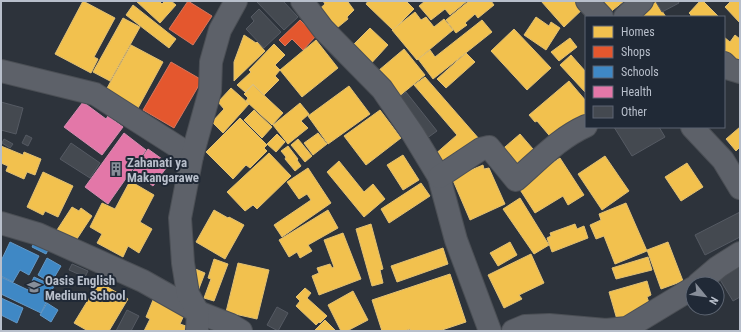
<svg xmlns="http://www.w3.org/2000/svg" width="741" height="332" font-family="'Roboto Condensed',sans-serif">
<rect width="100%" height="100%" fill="#2d333b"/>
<g fill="#f2c14e" stroke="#e1c074">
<path d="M83 1 115 18 94 57 98 59 91 73 55 54Z"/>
<path d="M136 1H159L162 4 165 1H171L176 5 160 23Z"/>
<path d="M323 1H349L348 2 354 10 347 17 348 19 332 32 316 12 325 4Z"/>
<path d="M368 1H406L414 9 393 30 366 4Z"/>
<path d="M425 1H467L450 15 445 9 431 20 419 6Z"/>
<path d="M469 1H491L494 5 478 18 475 14 465 23 467 25 456 33 446 20Z"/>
<path d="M541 1H584L587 5 564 27Z"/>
<path d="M597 1H624L608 14Z"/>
<path d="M700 1H703L719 17H690L691 15 689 13Z"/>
<path d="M731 1H740V23L725 7Z"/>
<path d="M656 2 666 17H636Z"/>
<path d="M133 5 176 39 169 48 126 15Z"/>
<path d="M415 12 421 20 426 17 434 27 444 19 453 30 417 60 392 30Z"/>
<path d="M536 17 549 26 551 22 560 28 546 50 524 35Z"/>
<path d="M123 18 140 27 110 81 93 72Z"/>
<path d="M482 20 492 32 433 79 418 59 430 50 435 57Z"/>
<path d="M370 28 388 45 367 68 348 50Z"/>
<path d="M514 29 551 68 527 90 491 51Z"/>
<path d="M244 35 256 43 257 42 265 51 234 81V62Z"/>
<path d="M735 35 740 39V58L736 63 724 53V37L730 42Z"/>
<path d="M570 38 577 47 559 61 551 52Z"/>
<path d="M316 40 338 68 302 97 280 70Z"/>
<path d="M274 44 285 55 275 65 280 70 275 76 279 80 264 95 253 84 245 92 237 85 251 72 249 70Z"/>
<path d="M131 45 163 62 138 108 106 90Z"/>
<path d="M404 49 425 75 392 102 372 76Z"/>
<path d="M466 53 475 62 446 88 437 79Z"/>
<path d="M571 55 586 72 585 92 560 65Z"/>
<path d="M425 77 480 140 445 170 433 156 457 135 414 85Z"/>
<path d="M569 81 586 101V114L554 141 537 121 535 122 529 115Z"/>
<path d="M253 85 283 113 272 125 246 101 248 98 244 94Z"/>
<path d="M349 86 370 114 328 144 308 116Z"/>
<path d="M231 88 249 104 223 133 212 122 224 109 218 102Z"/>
<path d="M300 103 309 114 301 121 308 128 288 144 273 125Z"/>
<path d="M254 110 272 127 262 138 244 120Z"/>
<path d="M380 110 401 138 366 165 344 136Z"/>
<path d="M240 118 267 145 264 148 267 151 250 168 246 165 233 179 206 152Z"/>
<path d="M740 127V147L736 151 726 139Z"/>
<path d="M318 133 327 144 313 155 304 143Z"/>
<path d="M277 134 285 142 276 152 267 144Z"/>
<path d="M520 134 539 156 512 169 498 153Z"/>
<path d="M298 139 312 156 305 162 291 145Z"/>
<path d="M1 146 23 155 24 152 41 159 35 175 27 172 24 179 6 171 8 166 1 163Z"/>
<path d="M288 146 298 159 297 160 301 166 295 171 285 159 286 157 281 151Z"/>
<path d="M269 153 291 176 257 209 253 205 245 211 227 192Z"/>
<path d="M403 155 419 180 403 190 387 165Z"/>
<path d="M605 156 629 191 602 210 578 174Z"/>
<path d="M560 158 584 195 568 205 563 196 535 213 517 185Z"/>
<path d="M339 161 364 192 373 184 385 199 364 217 327 172Z"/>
<path d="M687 163 703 187 681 201 665 177Z"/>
<path d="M483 165 484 169 489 168 505 204 470 220 452 178Z"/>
<path d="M308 168 331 203 282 237 274 225 311 200 307 194 299 199 287 182Z"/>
<path d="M43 172 73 186 58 217 45 211 43 215 27 207Z"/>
<path d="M130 181 154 195 140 222 152 229 139 253 128 246 123 257 97 243 102 234 90 227 102 203 115 209Z"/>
<path d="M421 183 430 196 389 223 381 209Z"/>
<path d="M520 198 549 245 534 254 503 209Z"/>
<path d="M626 203 647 251 615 264 604 236 596 239 590 225 601 220 599 214Z"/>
<path d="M72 207 79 211 81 208 92 216 73 245 57 230Z"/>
<path d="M214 210 228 218 229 217 244 225 225 259 196 242Z"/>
<path d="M328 210 338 228 308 245 312 251 300 258 297 252 289 257 279 240Z"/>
<path d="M371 224 383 269 380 270 383 283 372 286 356 229Z"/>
<path d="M575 224 577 229 584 226 588 238 552 252 547 238 551 236 550 233Z"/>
<path d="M343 233 361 279 319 295 312 276 319 273 317 268 330 264 332 268 334 267 324 240Z"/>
<path d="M510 242 517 255 498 266 490 253Z"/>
<path d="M668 242 683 281 661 289 647 250Z"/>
<path d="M443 248 448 264 397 282 391 266Z"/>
<path d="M531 254 544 283 519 295 522 299 504 308 488 275Z"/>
<path d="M648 257 652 270 616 279 612 268Z"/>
<path d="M214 259 228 264 214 301 204 298 211 279 208 278Z"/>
<path d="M238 263 269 270 257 319 226 312Z"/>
<path d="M193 268 205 273 198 291Z"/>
<path d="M450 274 466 322 439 331H410V329L404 331H382L372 300Z"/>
<path d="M647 281 651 295 647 297 652 312 618 323 609 292Z"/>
<path d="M99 282 128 299 109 331H88L74 323Z"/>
<path d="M305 288 311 293 307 298 327 316 320 323 319 322 316 325 296 306 300 301 296 297Z"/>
<path d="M353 291 368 320 347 331H341L328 305Z"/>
<path d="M153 300 184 315 180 324 186 326 184 331H144L150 319 146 317Z"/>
<path d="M325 320 336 331H314Z"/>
</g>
<g fill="#e4572e" stroke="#d7765d">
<path d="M188 1 212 16 193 45 169 29Z"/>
<path d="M300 20 316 36 303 50 292 39 285 46 279 40Z"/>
<path d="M171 62 202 80 174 128 143 110Z"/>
</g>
<g fill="#3f88c5" stroke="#6398c7">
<path d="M36 239 50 246 46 254 32 247Z"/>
<path d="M10 242 39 256 29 275 20 270 13 282 1 276V261Z"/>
<path d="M47 258 61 266 51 283 38 275Z"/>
<path d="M1 277 28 290 34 277 54 286 41 313 1 294Z"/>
<path d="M1 298 23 308 17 323 1 315Z"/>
<path d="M47 303 58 310 51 322 40 315Z"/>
</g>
<g fill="#e377a8" stroke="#d68db2">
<path d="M83 102 106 119 108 116 123 127 102 155 64 127Z"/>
<path d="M124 133 146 150 108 204 85 187Z"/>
<path d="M148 149 169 164 153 186 133 171Z"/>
</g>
<g fill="#444950" stroke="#555a63">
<path d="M256 1H283L298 17 284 30Z"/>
<path d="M657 1H678L679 3 662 12 656 2Z"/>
<path d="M259 9 281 32 264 48 246 29 254 21 251 17Z"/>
<path d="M406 92 437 131 423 141 393 103Z"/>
<path d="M1 102 23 108 16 134 1 130Z"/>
<path d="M614 127H659L665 137 632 156Z"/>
<path d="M26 135 32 138 28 146 22 143Z"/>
<path d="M4 139 13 144 10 148 2 143Z"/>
<path d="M71 143 100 163 90 178 60 159Z"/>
<path d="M740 212V237L705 255 695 235Z"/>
<path d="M740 260V297L733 301 716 273Z"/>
<path d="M72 264 88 271 85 277 69 270Z"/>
<path d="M277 307 288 313 278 331 267 325Z"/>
<path d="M127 310 139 316 131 331H116Z"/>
</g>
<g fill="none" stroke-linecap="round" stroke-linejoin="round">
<defs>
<g id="minor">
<path d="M302 1 323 29 382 89 413 134 439 177 456 240 490 331"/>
<path d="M587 1 602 17"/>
<path d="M625 17 642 1"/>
<path d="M724 63 730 69 740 72"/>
<path d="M1 71 95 94 192 156"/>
<path d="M692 127 723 160 740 188"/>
<path d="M439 177 481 149 489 147 516 180C538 161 559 138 586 126"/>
<path d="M1 223 38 234 143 281 198 312 231 325 241 331"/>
<path d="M698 284 718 267 740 253"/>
<path d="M197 331 198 312 188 294 183 263 180 218 192 156 210 91 211 62 220 30 236 1"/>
<path d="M513 331 525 326 549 325 606 330 627 328 693 288"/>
</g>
</defs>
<use href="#minor" stroke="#4b4f55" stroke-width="24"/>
<use href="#minor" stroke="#5d6169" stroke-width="22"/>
</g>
<defs>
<symbol id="building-bare" viewBox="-9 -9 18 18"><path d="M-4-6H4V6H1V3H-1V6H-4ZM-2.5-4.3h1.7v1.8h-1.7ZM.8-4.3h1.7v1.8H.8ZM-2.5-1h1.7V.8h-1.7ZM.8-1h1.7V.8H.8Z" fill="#878e99" stroke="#202936" stroke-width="2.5" paint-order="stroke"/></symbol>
<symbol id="school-bare" viewBox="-9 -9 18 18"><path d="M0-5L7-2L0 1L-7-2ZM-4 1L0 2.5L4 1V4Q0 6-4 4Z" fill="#878e99" stroke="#202936" stroke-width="2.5" paint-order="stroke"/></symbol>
</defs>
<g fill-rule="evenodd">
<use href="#building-bare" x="106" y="159" width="20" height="20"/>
<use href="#school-bare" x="24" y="277" width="20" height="20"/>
</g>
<g text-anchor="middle" stroke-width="4" stroke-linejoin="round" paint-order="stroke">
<g font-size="13" font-weight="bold" fill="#b8bfcb" stroke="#202936" text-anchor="start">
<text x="127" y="167">Zahanati ya<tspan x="127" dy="15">Makangarawe</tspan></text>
<text x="45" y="285">Oasis English<tspan x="45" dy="15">Medium School</tspan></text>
</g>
</g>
<rect width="741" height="332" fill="none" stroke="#b8bfcb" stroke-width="4"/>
<rect x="585" y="16" width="140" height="112" fill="#202936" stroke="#5d6572"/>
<rect x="593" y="26" width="20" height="12" fill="#f2c14e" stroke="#5d6572"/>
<text x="621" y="36" font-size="12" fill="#b8bfcb">Homes</text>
<rect x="593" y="46" width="20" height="12" fill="#e4572e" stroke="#5d6572"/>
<text x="621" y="56" font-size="12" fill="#b8bfcb">Shops</text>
<rect x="593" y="66" width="20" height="12" fill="#3f88c5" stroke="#5d6572"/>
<text x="621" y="76" font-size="12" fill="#b8bfcb">Schools</text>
<rect x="593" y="86" width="20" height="12" fill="#e377a8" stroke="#5d6572"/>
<text x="621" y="96" font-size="12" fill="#b8bfcb">Health</text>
<rect x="593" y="106" width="20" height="12" fill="#444950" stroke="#5d6572"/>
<text x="621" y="116" font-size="12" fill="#b8bfcb">Other</text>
<g transform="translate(705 296) rotate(119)"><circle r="19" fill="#202936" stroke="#5d6572"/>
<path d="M0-3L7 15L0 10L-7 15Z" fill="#878e99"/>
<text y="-6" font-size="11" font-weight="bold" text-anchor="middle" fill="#b8bfcb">N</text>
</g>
</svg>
